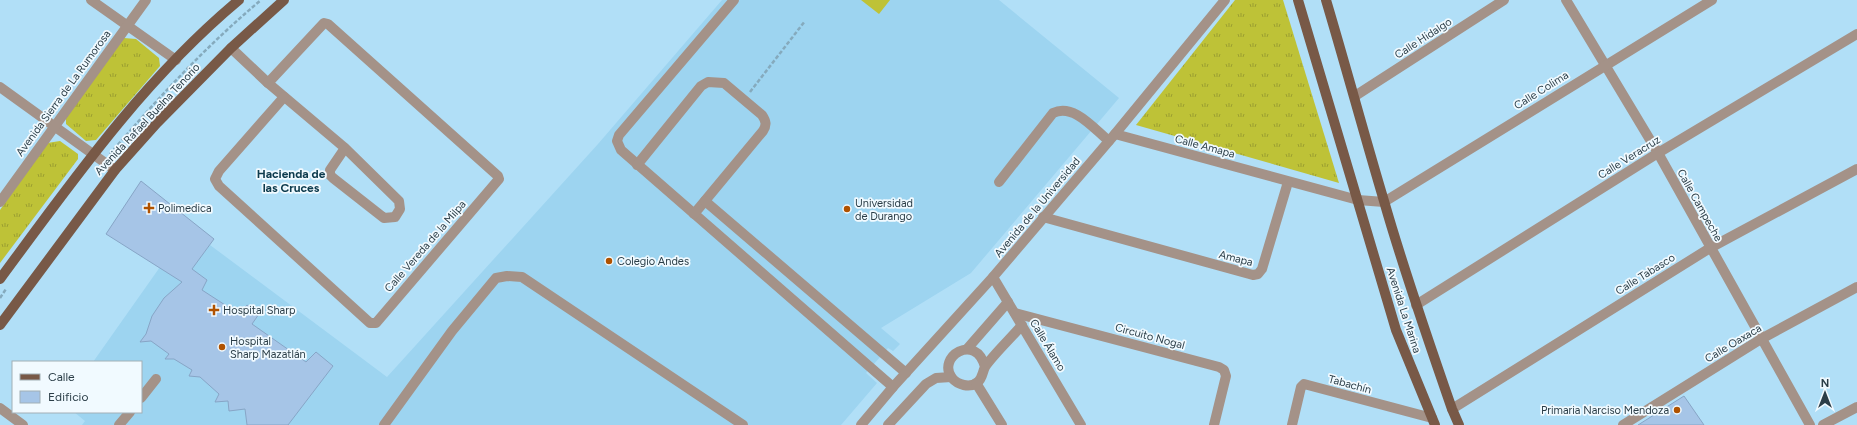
<svg xmlns="http://www.w3.org/2000/svg" width="1857" height="425" font-family="Figtree,sans-serif">
<defs>
<pattern id="grass-tufts" width="24" height="20" patternUnits="userSpaceOnUse"><rect width="24" height="20" fill="#bec237"/><path d="M3 7l-1-3M5 7V3M7 7l1-3M15 17l-1-3M17 17v-4M19 17l1-3" fill="none" stroke="#9b9f30"/></pattern>
</defs>
<rect width="100%" height="100%" fill="#b1dff7"/>
<path fill="#9dd4f0" d="M722 0H999L1119 98 971 273 881 328 900 344 893 351 888 348 866 373 877 383 841 425H82L85 421 74 412H141V362H93L160 267 182 281 210 245 387 377 598 144Z"/>
<g fill="url(#grass-tufts)">
<path d="M1235 0H1283L1339 183 1136 125Z"/>
<path d="M124 38 136 39 159 58 160 66 96 140 86 141 66 124V112Z"/>
<path d="M60 141 78 154V159L0 263V210L47 143Z"/>
</g>
<path fill="#bec237" d="M861 0H890L879 14Z"/>
<g fill="#a6c5e7" stroke="#87a5c6">
<path d="M141 181 214 239 192 269 207 280 202 290 239 314 247 305 259 314 252 324 306 362 316 352 333 366 288 425H247L245 409 229 411 228 401 215 402 219 394 200 377 189 376 192 370 174 359H165L169 354 151 341 140 342 146 334 152 316 164 298 182 282 106 234Z"/>
<path d="M1684 396 1704 425H1638Z"/>
</g>
<g fill="none" stroke-linecap="round" stroke-linejoin="round">
<g stroke="#85aabd" stroke-width="2.5" stroke-dasharray="4 2" stroke-linecap="butt">
<path d="M750 92 805 21"/>
<path d="M110 154C157 99 206 46 261 0"/>
<path d="M0 298 6 289"/>
</g>
<g stroke="#a49288" stroke-width="10">
<path d="M91 0 176 60"/>
<path d="M734 0 619 135 617 141 621 150 893 387"/>
<path d="M1566 0 1658 153 1810 425"/>
<path d="M231 48 268 83 345 148 399 201 400 209 395 217 384 218 333 178 330 175V170L345 148"/>
<path d="M268 83 324 23 328 24 498 176 499 179 376 323H370L219 186 215 179 219 171 284 97"/>
<path d="M0 87 115 170"/>
<path d="M1355 96 1504 0"/>
<path d="M1115 134 1358 200 1384 202 1712 0"/>
<path d="M637 165 701 86 708 82 724 83 762 115C766 121 767 125 763 131L694 214"/>
<path d="M999 182 1053 113C1074 103 1094 129 1109 141"/>
<path d="M705 201 906 373"/>
<path d="M0 202 146 0"/>
<path d="M1043 217 1253 275 1258 274 1262 269 1288 182"/>
<path d="M993 277 1081 425"/>
<path d="M1416 305 1658 153 1857 34"/>
<path d="M1015 313 1219 367 1224 370 1226 376 1214 425"/>
<path d="M967 349 1008 302"/>
<path d="M985 367C976 332 936 357 952 378 958 385 969 388 977 383 983 378 982 373 985 367 992 356 1013 336 1022 325"/>
<path d="M976 383 1002 425"/>
<path d="M141 398 156 379"/>
<path d="M0 408 23 425"/>
<path d="M1452 409 1710 248 1857 169"/>
<path d="M119 425 130 412"/>
<path d="M384 425 452 331 496 278 507 276 522 277 743 425"/>
<path d="M861 425 893 387 993 277 1115 134 1225 0"/>
<path d="M888 425 926 384 936 378 951 377"/>
<path d="M1292 425 1301 387 1304 384 1432 418"/>
<path d="M1623 425 1761 339 1857 287"/>
<path d="M1823 425 1857 407"/>
</g>
<g stroke="#785947" stroke-width="10">
<path d="M1298 0 1396 330 1435 425"/>
<path d="M1326 0C1346 67 1364 134 1384 201 1404 271 1428 340 1452 409L1459 425"/>
<path d="M0 279C73 180 144 79 239 0"/>
<path d="M0 325 115 170 157 123 231 48 284 0"/>
</g>
</g>
<g fill="#b05200" stroke="#f1faff" stroke-width="1.5">
<path d="M147 202h4v4h4v4h-4v4h-4v-4h-4v-4h4z"/>
<circle cx="847" cy="209" r="4"/>
<circle cx="609" cy="261" r="4"/>
<path d="M212 304h4v4h4v4h-4v4h-4v-4h-4v-4h4z"/>
<circle cx="222" cy="347" r="4"/>
<circle cx="1677" cy="410" r="4"/>
</g>
<g text-anchor="middle" stroke-width="3.5" stroke-linejoin="round" paint-order="stroke">
<g font-size="11" fill="#2b3e48" stroke="#f1faff">
<text transform="translate(1423 38) rotate(-33)" y="4">Calle Hidalgo</text>
<text transform="translate(1541 90) rotate(-32)" y="4">Calle Colima</text>
<text transform="translate(63 93) rotate(-54)" y="4">Avenida Sierra de La Rumorosa</text>
<text transform="translate(147 119) rotate(-47)" y="4">Avenida Rafael Buelna Tenorio</text>
<text transform="translate(1205 146) rotate(15)" y="4">Calle Amapa</text>
<text transform="translate(1629 157) rotate(-32)" y="4">Calle Veracruz</text>
<text transform="translate(1700 205) rotate(61)" y="4">Calle Campeche</text>
<text transform="translate(1037 207) rotate(-50)" y="4">Avenida de la Universidad</text>
<text transform="translate(425 246) rotate(-49)" y="4">Calle Vereda de la Milpa</text>
<text transform="translate(1236 258) rotate(14)" y="4">Amapa</text>
<text transform="translate(1645 274) rotate(-32)" y="4">Calle Tabasco</text>
<text transform="translate(1404 310) rotate(72)" y="4">Avenida La Marina</text>
<text transform="translate(1150 336) rotate(15)" y="4">Circuito Nogal</text>
<text transform="translate(1733 343) rotate(-31)" y="4">Calle Oaxaca</text>
<text transform="translate(1048 345) rotate(59)" y="4">Calle Álamo</text>
<text transform="translate(1350 384) rotate(15)" y="4">Tabachín</text>
</g>
<g font-size="11" fill="#2b3e48" stroke="#f1faff" text-anchor="start">
<text x="855" y="207">Universidad<tspan x="855" dy="13">de Durango</tspan></text>
<text x="158" y="212">Polimedica</text>
<text x="617" y="265">Colegio Andes</text>
<text x="223" y="314">Hospital Sharp</text>
<text x="230" y="345">Hospital<tspan x="230" dy="13">Sharp Mazatlán</tspan></text>
<text x="1669" y="414" text-anchor="end">Primaria Narciso Mendoza</text>
</g>
<g font-size="12" font-weight="bold" fill="#0d3b4e" stroke="#f1faff">
<text x="291" y="178">Hacienda de<tspan x="291" dy="14">las Cruces</tspan></text>
</g>
</g>
<rect x="12" y="361" width="130" height="52" fill="#f1faff" stroke="#a2afb6"/>
<rect x="20" y="374" width="20" height="6" fill="#785947" stroke="#a2afb6"/>
<text x="48" y="381" font-size="12" fill="#2b3e48">Calle</text>
<rect x="20" y="391" width="20" height="12" fill="#a6c5e7" stroke="#a2afb6"/>
<text x="48" y="401" font-size="12" fill="#2b3e48">Edificio</text>
<g transform="translate(1825 393)" stroke="#f1faff" stroke-width="3" paint-order="stroke">
<path d="M0-3L7 15L0 10L-7 15Z" fill="#2b3e48"/>
<text y="-6" font-size="11" font-weight="bold" text-anchor="middle" fill="#2b3e48">N</text>
</g>
</svg>
